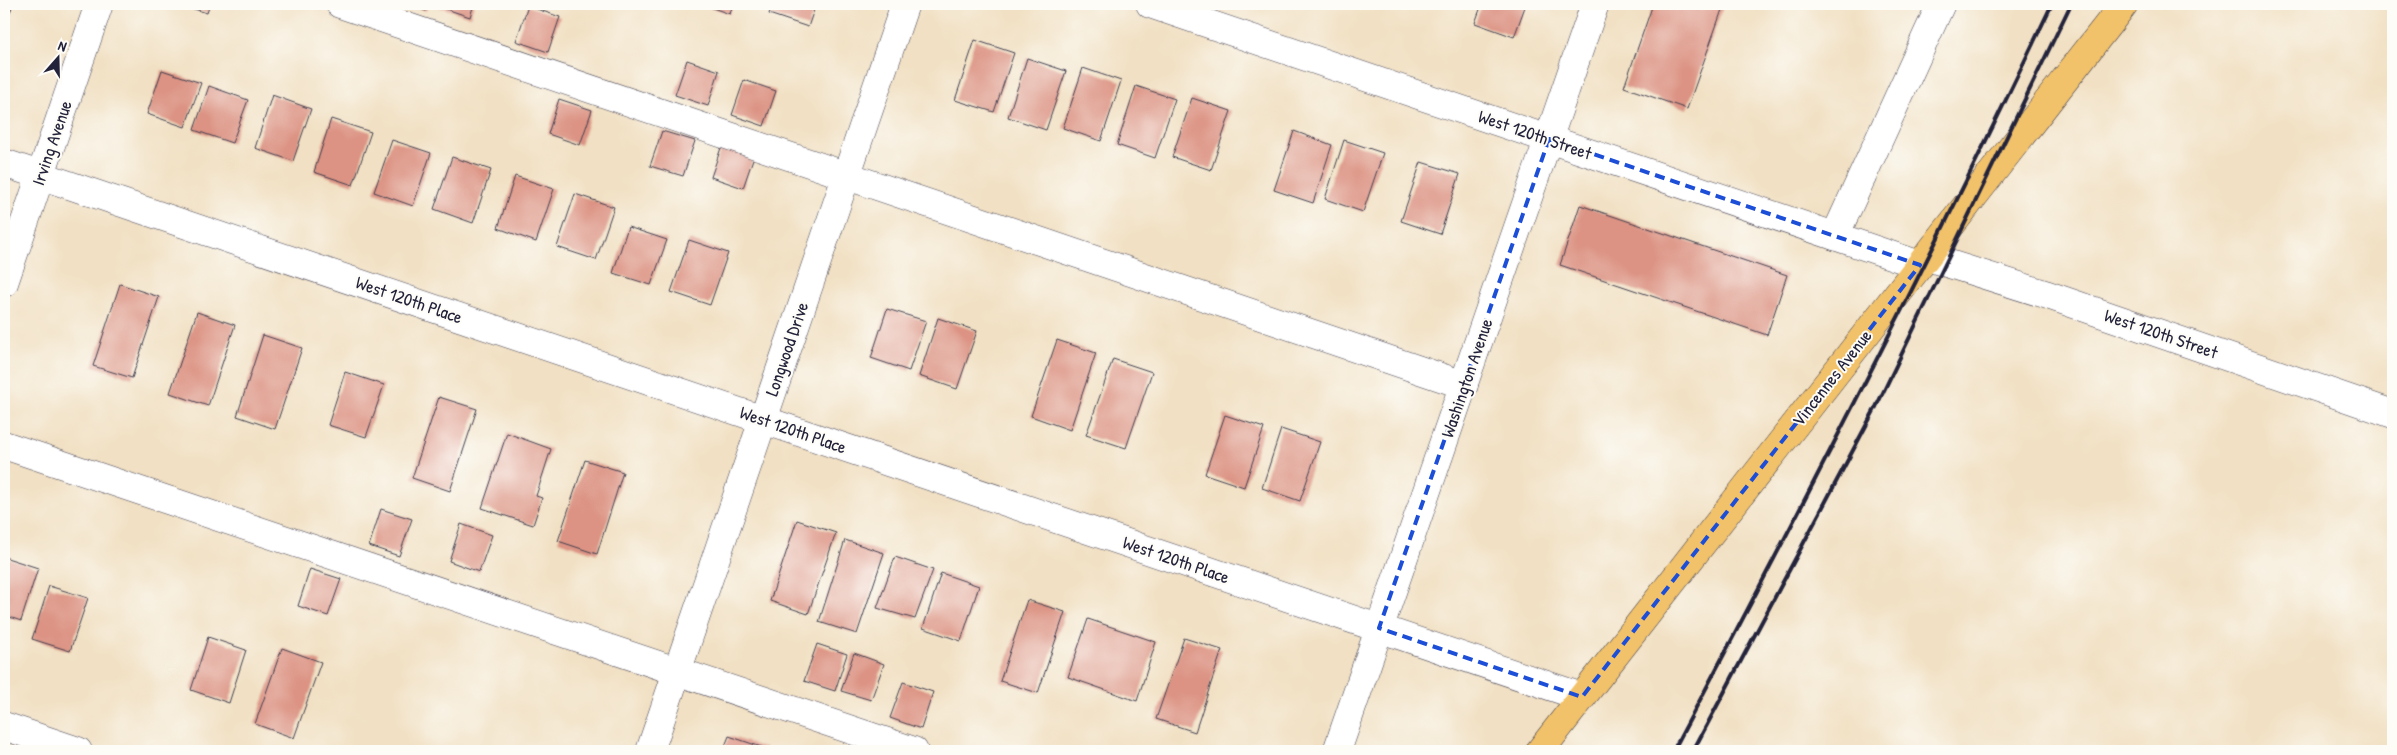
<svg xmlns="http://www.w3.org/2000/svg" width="2397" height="755" font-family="'Patrick Hand',sans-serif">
<rect width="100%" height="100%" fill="#fdfcf7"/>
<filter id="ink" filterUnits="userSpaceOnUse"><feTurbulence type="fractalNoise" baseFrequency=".02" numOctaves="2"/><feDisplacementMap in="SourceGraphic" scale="10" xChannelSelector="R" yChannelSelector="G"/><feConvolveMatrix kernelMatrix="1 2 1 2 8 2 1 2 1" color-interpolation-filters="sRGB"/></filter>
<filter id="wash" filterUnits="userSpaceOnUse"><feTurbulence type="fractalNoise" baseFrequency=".0096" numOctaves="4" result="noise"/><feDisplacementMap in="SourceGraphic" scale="20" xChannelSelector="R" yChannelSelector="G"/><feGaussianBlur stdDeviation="1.12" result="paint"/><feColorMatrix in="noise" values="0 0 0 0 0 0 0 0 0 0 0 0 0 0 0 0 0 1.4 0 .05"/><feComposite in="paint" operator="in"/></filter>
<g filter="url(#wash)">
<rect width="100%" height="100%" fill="#f1e0c3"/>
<g id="blocks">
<g fill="#dc9383">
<path d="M4 4H13L4 29Z"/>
<path d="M178 4H210L207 13Z"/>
<path d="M406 4H428L426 11Z"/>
<path d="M438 4H474L470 17 437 6Z"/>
<path d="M701 4H733L730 14Z"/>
<path d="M773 4H816L808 27 769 14Z"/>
<path d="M1482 4H1526L1514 37 1475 23Z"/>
<path d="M1653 4H1724L1687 109 1624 87Z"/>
<path d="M528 6 560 17 548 52 516 41Z"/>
<path d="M975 40 1014 53 994 112 955 100Z"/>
<path d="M1027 58 1066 71 1046 130 1008 117Z"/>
<path d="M687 60 719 71 708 106 675 95Z"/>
<path d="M1083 68 1121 81 1101 141 1063 128Z"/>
<path d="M162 70 201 83 185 127 147 114Z"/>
<path d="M744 80 776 91 764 126 732 115Z"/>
<path d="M209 86 248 100 232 143 194 130Z"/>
<path d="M1136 86 1175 99 1155 158 1117 145Z"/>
<path d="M272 95 311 109 293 161 255 148Z"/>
<path d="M1192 98 1231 111 1211 170 1172 157Z"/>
<path d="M559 99 592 110 580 145 548 134Z"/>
<path d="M331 119 371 132 353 185 314 172Z"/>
<path d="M662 131 695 141 683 176 650 166Z"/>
<path d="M1294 131 1332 145 1313 203 1274 190Z"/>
<path d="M392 140 431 153 413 206 374 192Z"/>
<path d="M1344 140 1383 153 1363 212 1325 199Z"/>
<path d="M723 142 755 153 743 188 711 177Z"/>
<path d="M452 157 491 170 473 223 434 209Z"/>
<path d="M1421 162 1460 174 1440 234 1401 221Z"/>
<path d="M515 176 554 189 536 242 498 228Z"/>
<path d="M575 194 614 207 596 260 557 247Z"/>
<path d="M1580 205 1787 275 1767 335 1560 265Z"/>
<path d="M628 227 667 240 651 285 613 273Z"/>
<path d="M689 240 728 253 710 305 671 292Z"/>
<path d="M120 284 159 297 132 378 93 366Z"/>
<path d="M887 309 926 321 909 371 871 358Z"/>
<path d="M197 312 235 325 208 406 170 393Z"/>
<path d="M938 318 977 331 957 389 919 376Z"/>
<path d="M263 335 302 348 275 429 237 416Z"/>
<path d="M1057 340 1096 353 1070 430 1031 416Z"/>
<path d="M1113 359 1152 372 1126 448 1086 435Z"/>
<path d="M345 372 384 385 366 437 328 425Z"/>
<path d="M439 397 477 409 450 491 412 478Z"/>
<path d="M1225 415 1264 428 1244 487 1205 474Z"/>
<path d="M1281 429 1320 442 1300 501 1262 488Z"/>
<path d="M507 433 551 449 536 496 542 498 533 525 482 508Z"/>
<path d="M585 460 623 472 597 554 558 541Z"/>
<path d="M381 509 412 519 399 556 369 546Z"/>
<path d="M797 520 836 533 808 614 770 601Z"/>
<path d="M461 524 492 535 479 572 449 561Z"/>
<path d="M845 540 884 553 857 634 819 622Z"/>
<path d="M4 557 38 568 21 621 4 615Z"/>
<path d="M895 557 933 570 915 619 877 608Z"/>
<path d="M310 569 341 579 328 616 298 606Z"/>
<path d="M941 573 979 586 961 641 923 628Z"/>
<path d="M49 586 88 598 70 651 32 639Z"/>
<path d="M1027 600 1065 612 1038 693 1000 681Z"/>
<path d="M1088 619 1156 642 1137 701 1068 677Z"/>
<path d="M208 637 246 650 229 703 191 690Z"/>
<path d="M1184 638 1222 650 1195 732 1156 719Z"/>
<path d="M817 644 847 654 835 691 804 681Z"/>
<path d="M282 648 321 662 294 738 255 724Z"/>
<path d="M854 653 884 664 871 700 841 691Z"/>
<path d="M903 682 933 692 921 729 890 718Z"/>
<path d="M729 736 773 751H723Z"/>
</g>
</g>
</g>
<g filter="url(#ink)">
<use href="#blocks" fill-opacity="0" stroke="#413e4f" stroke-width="1"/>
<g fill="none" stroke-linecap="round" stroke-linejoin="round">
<defs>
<g id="minor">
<path d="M340 4 1464 385"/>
<path d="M1150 4 1920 265"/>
<path d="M4 163 1582 697"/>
<path d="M1835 236 1941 4"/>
<path d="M1927 257 2045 294 2393 414"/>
<path d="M4 283 99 4"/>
<path d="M4 445 914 751"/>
<path d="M4 726 78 751"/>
<path d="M650 751 905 4"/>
<path d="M1337 751 1595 4"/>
</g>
<path id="major" d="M1540 751 2124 4"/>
</defs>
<use href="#minor" stroke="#413e4f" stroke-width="29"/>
<use href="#major" stroke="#413e4f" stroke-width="29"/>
<use href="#minor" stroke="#fff" stroke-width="28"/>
<use href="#major" stroke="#f2c26a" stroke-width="28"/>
<g stroke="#22223b" stroke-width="4">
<path d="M1673 751C1804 504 1932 256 2052 4"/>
<path d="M1693 751 1876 407 2071 4"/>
</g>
</g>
</g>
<path fill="none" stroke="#1d4ed8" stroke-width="4" stroke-dasharray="10 6" stroke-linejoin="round" d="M1549 139 1920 265 1582 697 1379 628Z"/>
<g text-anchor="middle" stroke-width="4" stroke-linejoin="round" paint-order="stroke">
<g font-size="18" fill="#22223b" stroke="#fdfcf7">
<text transform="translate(1535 135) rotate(19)" y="6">West 120th Street</text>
<text transform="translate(52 143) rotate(-71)" y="6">Irving Avenue</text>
<text transform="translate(409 300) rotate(19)" y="6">West 120th Place</text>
<text transform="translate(2161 334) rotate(19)" y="6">West 120th Street</text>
<text transform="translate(787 349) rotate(-71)" y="6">Longwood Drive</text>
<text transform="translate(1467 378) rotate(-71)" y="6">Washington Avenue</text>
<text transform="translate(1832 378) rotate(-52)" y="6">Vincennes Avenue</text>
<text transform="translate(793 430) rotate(19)" y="6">West 120th Place</text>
<text transform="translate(1176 560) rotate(19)" y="6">West 120th Place</text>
</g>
</g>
<rect width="2397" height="755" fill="none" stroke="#fdfcf7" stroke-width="20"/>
<g transform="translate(58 58) rotate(20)" stroke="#fdfcf7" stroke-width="4" paint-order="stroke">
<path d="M0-4L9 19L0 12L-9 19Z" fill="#22223b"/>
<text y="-8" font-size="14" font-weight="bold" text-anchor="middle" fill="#22223b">N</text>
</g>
</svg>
